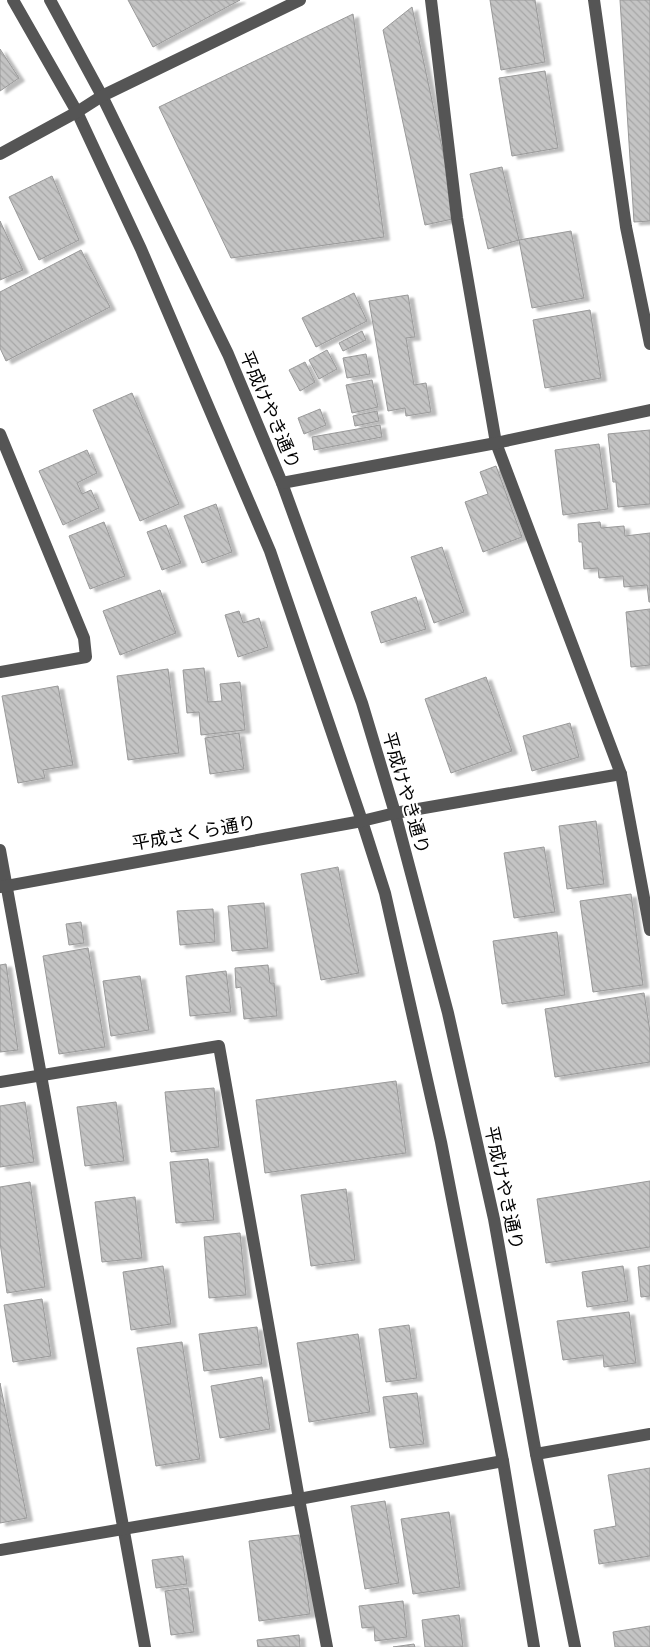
<svg xmlns="http://www.w3.org/2000/svg" width="650" height="1647" font-family="'Varela Round','Noto Sans JP',sans-serif">
<defs>
<pattern id="building-back-hatch" width="6" height="6" patternUnits="userSpaceOnUse" patternTransform="scale(1.25)"><rect width="6" height="6" fill="#c4c4c4"/><path d="M-1 5l2 2M0 0l6 6M5-1l2 2" fill="none" stroke="#a7a7a7"/></pattern>
<filter id="shadow"><feDropShadow dx="5.5" dy="3" stdDeviation="1" flood-color="#0004"/></filter>
</defs>
<rect width="100%" height="100%" fill="#fff"/>
<g fill="url(#building-back-hatch)" stroke="#999" filter="url(#shadow)">
<path d="M128 0H240L153 47Z"/>
<path d="M490 0H535L545 62 501 70Z"/>
<path d="M620 0H650V221L634 222Z"/>
<path d="M412 7 457 218 425 225 383 30Z"/>
<path d="M353 14 384 237 231 258 159 107Z"/>
<path d="M0 49 19 78 0 91Z"/>
<path d="M545 71 558 148 512 156 499 78Z"/>
<path d="M502 167 519 240 488 249 470 174Z"/>
<path d="M52 176 79 240 39 260 9 197Z"/>
<path d="M0 221 23 270 0 280Z"/>
<path d="M571 231 584 298 532 308 519 240Z"/>
<path d="M81 250 110 307 6 361 0 348V292Z"/>
<path d="M354 293 367 321 316 347 302 318Z"/>
<path d="M408 295 415 337 406 338 414 385 426 383 431 412 406 416 405 408 388 411 369 301Z"/>
<path d="M590 310 601 378 545 388 533 320Z"/>
<path d="M362 331 366 340 343 351 339 343Z"/>
<path d="M327 350 337 369 319 379 309 360Z"/>
<path d="M366 354 370 374 347 378 343 358Z"/>
<path d="M305 362 315 382 300 391 289 370Z"/>
<path d="M372 380 378 407 352 413 346 385Z"/>
<path d="M132 393 179 504 140 521 93 410Z"/>
<path d="M320 409 326 425 304 434 298 418Z"/>
<path d="M377 411 379 421 355 426 353 416Z"/>
<path d="M380 425 382 437 314 450 312 437Z"/>
<path d="M650 430V504L618 507 616 482H613L608 434Z"/>
<path d="M599 444 608 509 563 515 555 450Z"/>
<path d="M87 450 97 473 77 483 82 494 91 490 99 508 63 525 39 471Z"/>
<path d="M496 466 522 537 483 552 465 502 488 494 480 472Z"/>
<path d="M216 504 232 552 202 563 184 516Z"/>
<path d="M104 522 125 576 90 589 69 536Z"/>
<path d="M600 522 601 528 624 526 625 536 650 533V602H649L647 585 624 587 623 576 599 578 598 568 584 569 582 542H579L578 524Z"/>
<path d="M166 525 181 563 162 570 147 532Z"/>
<path d="M442 547 464 612 434 623 411 557Z"/>
<path d="M160 590 176 633 120 655 103 611Z"/>
<path d="M416 597 426 629 381 643 371 612Z"/>
<path d="M650 609V665L631 667 626 612Z"/>
<path d="M239 611 243 623 259 618 268 647 238 657 225 615Z"/>
<path d="M204 668 208 702 222 701 220 684 240 682 245 730 201 735 199 712 187 713 183 670Z"/>
<path d="M168 669 179 753 128 760 117 676Z"/>
<path d="M486 677 512 751 451 773 425 699Z"/>
<path d="M58 686 73 765 43 770 45 778 18 783 2 696Z"/>
<path d="M570 723 579 757 532 771 523 736Z"/>
<path d="M239 733 244 769 210 774 205 738Z"/>
<path d="M596 821 604 884 567 889 559 826Z"/>
<path d="M544 847 555 912 514 918 504 853Z"/>
<path d="M338 867 359 973 321 980 301 874Z"/>
<path d="M631 894 643 985 593 992 580 901Z"/>
<path d="M264 903 268 948 232 951 228 906Z"/>
<path d="M213 909 215 942 180 945 177 911Z"/>
<path d="M81 922 84 943 69 945 66 924Z"/>
<path d="M557 932 565 995 502 1004 493 941Z"/>
<path d="M88 948 105 1047 59 1054 43 956Z"/>
<path d="M6 964 18 1050 0 1052V965Z"/>
<path d="M268 965 270 983H274L277 1016 244 1019 241 987 236 988 235 968Z"/>
<path d="M226 971 231 1012 190 1016 186 976Z"/>
<path d="M140 976 149 1030 111 1036 103 981Z"/>
<path d="M644 993 650 1032V1062L555 1077 545 1009Z"/>
<path d="M396 1081 406 1153 265 1173 256 1100Z"/>
<path d="M214 1088 219 1147 171 1152 165 1092Z"/>
<path d="M25 1102 34 1162 0 1167V1106Z"/>
<path d="M116 1102 124 1161 85 1166 77 1107Z"/>
<path d="M208 1159 214 1220 176 1223 170 1162Z"/>
<path d="M650 1181V1247L546 1263 537 1199Z"/>
<path d="M30 1182 45 1287 7 1293 0 1242V1187Z"/>
<path d="M346 1189 355 1260 311 1266 301 1195Z"/>
<path d="M135 1197 142 1258 102 1262 95 1202Z"/>
<path d="M240 1233 246 1295 209 1298 204 1237Z"/>
<path d="M650 1265V1296L641 1297 638 1267Z"/>
<path d="M163 1266 171 1324 131 1330 123 1272Z"/>
<path d="M623 1266 628 1301 587 1307 582 1272Z"/>
<path d="M42 1299 51 1356 13 1362 4 1305Z"/>
<path d="M629 1312 636 1363 604 1367 603 1355 563 1360 557 1321Z"/>
<path d="M409 1325 417 1378 386 1382 379 1329Z"/>
<path d="M257 1327 262 1364 204 1371 199 1334Z"/>
<path d="M358 1334 370 1412 309 1422 297 1343Z"/>
<path d="M182 1342 200 1459 156 1466 137 1348Z"/>
<path d="M262 1377 270 1429 220 1438 211 1386Z"/>
<path d="M0 1383 27 1518 0 1523Z"/>
<path d="M417 1393 424 1444 390 1448 383 1397Z"/>
<path d="M650 1468V1556L599 1564 594 1530 616 1526 608 1475Z"/>
<path d="M385 1501 399 1583 365 1589 351 1506Z"/>
<path d="M449 1512 460 1587 413 1594 401 1519Z"/>
<path d="M299 1535 310 1614 259 1621 249 1541Z"/>
<path d="M183 1556 187 1584 156 1588 152 1560Z"/>
<path d="M188 1588 194 1632 171 1635 165 1591Z"/>
<path d="M403 1601 407 1637 375 1641 374 1627 362 1628 359 1606Z"/>
<path d="M459 1615 463 1647H425L422 1620Z"/>
<path d="M650 1626V1647H615L613 1632Z"/>
<path d="M299 1635 300 1647H258L257 1640Z"/>
<path d="M414 1644 415 1647H393Z"/>
</g>
<g fill="none" stroke-linecap="round" stroke-linejoin="round">
<g stroke="#555" stroke-width="12">
<path d="M13 0 77 112 141 249 270 551 362 821 385 893 441 1142 503 1461 534 1647"/>
<path d="M50 0 102 96 228 354 282 483 362 703 395 813 448 1013 494 1219 536 1454 575 1647"/>
<path d="M431 0 457 218 496 443 621 774 650 930"/>
<path d="M594 0 626 227 650 344"/>
<path d="M0 154 77 112 102 96 300 0"/>
<path d="M0 434 84 638 86 657 0 672"/>
<path d="M282 483 496 443 650 410"/>
<path d="M0 850 145 1647"/>
<path d="M0 887 362 821 395 813 621 774"/>
<path d="M0 1082 219 1046 299 1499 327 1647"/>
<path d="M536 1454 650 1434"/>
<path d="M0 1550 299 1499 503 1461"/>
</g>
</g>
<g text-anchor="middle" stroke-width="4" stroke-linejoin="round" paint-order="stroke">
<g font-size="18" fill="#000" stroke="#fff">
<text transform="translate(270 410) rotate(67)" y="6">平成けやき通り</text>
<text transform="translate(406 793) rotate(74)" y="6">平成けやき通り</text>
<text transform="translate(194 833) rotate(-10)" y="6">平成さくら通り</text>
<text transform="translate(504 1188) rotate(78)" y="6">平成けやき通り</text>
</g>
</g>
</svg>
